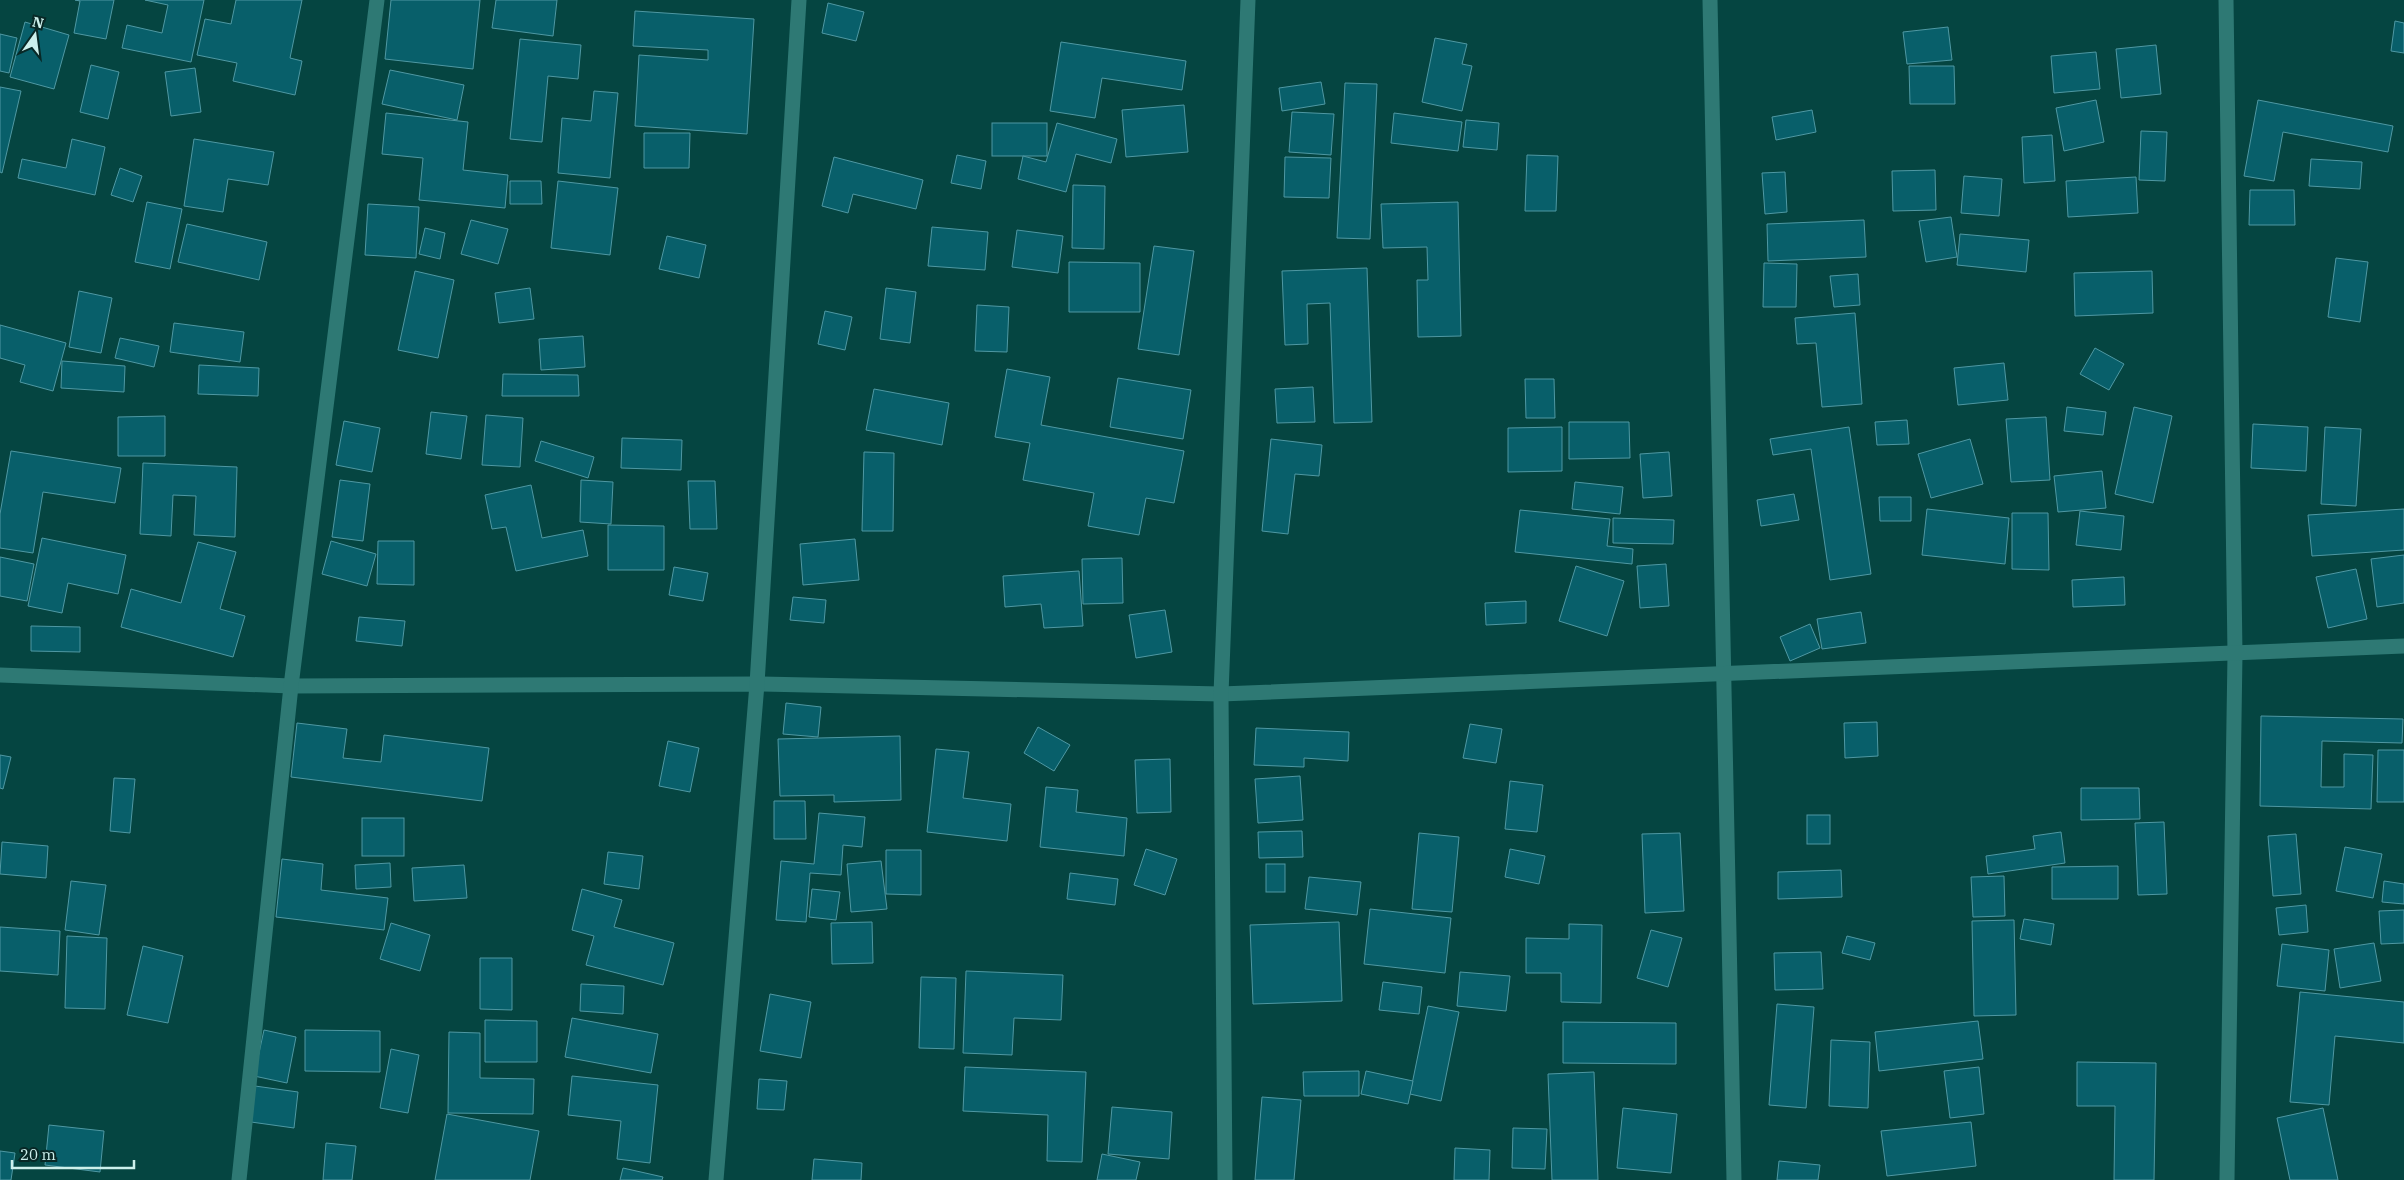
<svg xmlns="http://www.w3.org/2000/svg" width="2404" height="1180" font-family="'IBM Plex Serif',serif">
<rect width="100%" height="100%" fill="#054541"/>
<g fill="#085f6a" stroke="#4f98a3">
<path d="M75 0H114L106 39 74 33 80 1Z"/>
<path d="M145 0H204L191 62 122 48 127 25 162 33 168 5Z"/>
<path d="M236 0H302L290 58 302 61 295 95 233 81 237 63 197 55 205 19 231 24Z"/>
<path d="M391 0H480L473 69 385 59Z"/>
<path d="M496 0H557L553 36 492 28Z"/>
<path d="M828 3 864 12 856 41 822 33Z"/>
<path d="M635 11 754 19 747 134 635 126 639 55 708 60V50L633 46Z"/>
<path d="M2395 21 2404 23V53L2391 51Z"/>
<path d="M25 22 69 35 54 89 10 77Z"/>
<path d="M1948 27 1952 60 1907 64 1903 32Z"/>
<path d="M0 34 17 38 9 73 0 71Z"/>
<path d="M1435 38 1467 44 1462 64 1472 66 1462 111 1422 102Z"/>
<path d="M520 39 581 45 578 79 548 76 542 142 510 139Z"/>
<path d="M1061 42 1186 61 1182 90 1102 78 1095 118 1050 111Z"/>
<path d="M2156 45 2161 94 2121 98 2116 49Z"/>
<path d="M2096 52 2100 89 2054 93 2051 56Z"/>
<path d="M91 65 119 72 108 119 80 112Z"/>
<path d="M1909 66H1954L1955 104H1910Z"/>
<path d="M195 68 201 112 171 116 165 72Z"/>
<path d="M390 70 464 85 457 120 382 104Z"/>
<path d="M1321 82 1325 104 1282 111 1279 88Z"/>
<path d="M1345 83 1377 84 1370 239 1337 238Z"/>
<path d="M0 87 21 91 2 173 0 172Z"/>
<path d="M594 91 618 93 610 178 558 173 562 118 591 121Z"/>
<path d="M2096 100 2104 142 2064 151 2056 108Z"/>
<path d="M2258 100 2393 126 2388 152 2283 132 2274 181 2244 176Z"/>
<path d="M1184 105 1188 152 1126 157 1122 110Z"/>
<path d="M1812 110 1816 132 1776 140 1772 117Z"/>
<path d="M1292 112 1334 114 1331 155 1289 152Z"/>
<path d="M386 113 468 122 463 170 508 175 505 208 419 200 423 158 382 154Z"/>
<path d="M1394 113 1462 122 1458 151 1391 143Z"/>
<path d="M1466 120 1499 123 1497 150 1463 147Z"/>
<rect x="992" y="123" width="55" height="33"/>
<path d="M1057 123 1117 139 1111 163 1076 154 1066 192 1018 179 1023 156 1046 162Z"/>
<path d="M2141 131 2167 132 2165 181 2139 180Z"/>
<path d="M644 133H690L689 168H644Z"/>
<path d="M2052 135 2055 181 2024 183 2022 137Z"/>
<path d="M72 139 105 147 95 195 18 178 22 159 66 168Z"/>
<path d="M194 139 274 152 268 185 228 179 223 212 184 206Z"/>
<path d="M957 155 986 161 981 189 951 183Z"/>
<path d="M1527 155 1558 156 1556 211H1525Z"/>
<path d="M834 157 923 180 916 209 853 194 848 213 822 206Z"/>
<path d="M1285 157 1331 158 1329 198 1284 197Z"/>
<path d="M2311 159 2362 162 2360 189 2309 186Z"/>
<path d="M120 168 142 176 133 202 111 195Z"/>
<path d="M1935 170 1936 210 1893 211 1892 171Z"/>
<path d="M1785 172 1787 212 1765 214 1762 173Z"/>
<path d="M1964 176 2002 179 1999 216 1961 213Z"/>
<path d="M2136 177 2138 213 2068 217 2066 181Z"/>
<path d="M510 181H541L542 204H510Z"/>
<path d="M558 181 618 188 610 255 551 248Z"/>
<path d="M1073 185 1105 186 1104 249 1072 248Z"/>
<path d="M2250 190H2294L2295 225H2249Z"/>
<path d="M147 202 182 209 170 269 135 262Z"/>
<path d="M1458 202 1461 336 1418 337 1417 280H1428L1427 247 1383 248 1381 204Z"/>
<path d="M368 204 419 207 416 258 365 255Z"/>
<path d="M1951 217 1957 257 1926 262 1919 221Z"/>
<path d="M471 220 508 229 498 264 461 254Z"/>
<path d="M1864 220 1866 257 1768 261 1767 224Z"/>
<path d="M187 224 267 242 259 280 178 262Z"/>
<path d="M932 227 988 232 985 270 928 266Z"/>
<path d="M425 228 445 233 440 259 419 254Z"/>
<path d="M1017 230 1063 236 1058 273 1012 267Z"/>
<path d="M1960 234 2029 240 2026 272 1957 265Z"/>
<path d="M667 236 706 245 699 278 659 269Z"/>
<path d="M1154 246 1194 251 1179 355 1138 349Z"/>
<path d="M2336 258 2368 262 2360 322 2328 317Z"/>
<path d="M1069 262 1140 263V312H1069Z"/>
<path d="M1764 263 1797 264 1796 307H1763Z"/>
<path d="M1367 268 1372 422 1334 423 1330 303 1307 304 1308 344 1285 345 1282 271Z"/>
<path d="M415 271 454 280 438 358 398 350Z"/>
<path d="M2152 271 2153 313 2075 316 2074 273Z"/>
<path d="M1858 274 1860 305 1834 307 1830 276Z"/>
<path d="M530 288 534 319 499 323 495 293Z"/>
<path d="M886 288 916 292 910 343 880 339Z"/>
<path d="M79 291 112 298 101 353 69 347Z"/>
<path d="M977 305 1009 307 1007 352 975 351Z"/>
<path d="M825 311 852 317 845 350 818 344Z"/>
<path d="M1855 313 1862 404 1822 407 1816 343 1797 344 1795 318Z"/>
<path d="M174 323 244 332 240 362 170 352Z"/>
<path d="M0 325 66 343 53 391 20 382 25 365 0 358Z"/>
<path d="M583 336 585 367 541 370 539 339Z"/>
<path d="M120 338 159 346 154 367 115 358Z"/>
<path d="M2095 348 2124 364 2109 390 2080 374Z"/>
<path d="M62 361 125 366 124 392 61 388Z"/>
<path d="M2004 363 2008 400 1958 405 1954 368Z"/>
<path d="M199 365 259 368 258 396 198 394Z"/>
<path d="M1007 369 1050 377 1041 425 1184 451 1174 503 1146 498 1139 535 1088 526 1094 493 1023 480 1030 443 995 437Z"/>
<path d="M503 374 578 375 579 396H502Z"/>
<path d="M1118 378 1191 390 1183 439 1110 427Z"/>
<path d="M1525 379H1554L1555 418H1526Z"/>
<path d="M1313 387 1315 422 1277 423 1275 389Z"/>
<path d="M874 389 949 403 942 445 866 430Z"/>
<path d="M2067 407 2106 412 2103 435 2064 431Z"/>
<path d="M2134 407 2172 416 2153 503 2115 494Z"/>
<path d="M431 412 467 416 461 459 426 454Z"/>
<path d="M486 415 523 418 520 467 482 465Z"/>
<path d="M165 416V456H118V417Z"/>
<path d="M2046 417 2050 480 2011 482 2006 419Z"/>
<path d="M1907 420 1909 444 1877 445 1875 422Z"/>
<path d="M344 421 380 428 372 472 336 465Z"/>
<path d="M1569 422H1629L1630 458 1569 459Z"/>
<path d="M2253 424 2308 427 2306 471 2251 468Z"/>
<path d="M1562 427V471L1508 472V428Z"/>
<path d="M1849 427 1871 574 1830 580 1811 449 1773 455 1770 439Z"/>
<path d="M2325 427 2361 429 2356 506 2321 504Z"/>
<path d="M622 438 682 440 681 470 621 468Z"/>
<path d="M1271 439 1322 445 1319 476 1295 474 1288 534 1262 531Z"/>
<path d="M1970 439 1983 484 1931 498 1918 454Z"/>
<path d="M541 441 594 457 588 478 535 461Z"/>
<path d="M11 451 121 468 115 503 43 492 33 553 0 548V514Z"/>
<path d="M864 452 894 453 893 531H862Z"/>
<path d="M1669 452 1672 496 1643 498 1640 454Z"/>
<path d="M143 463 237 467 235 537 194 535 196 496 173 495 171 536 140 534Z"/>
<path d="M2102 471 2106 508 2058 512 2054 476Z"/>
<path d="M340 480 370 484 363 541 332 537Z"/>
<path d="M581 480 613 482 611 524 580 522Z"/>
<path d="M688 481H715L717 529H690Z"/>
<path d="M1575 482 1623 487 1620 514 1572 509Z"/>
<path d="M531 485 542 538 583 530 588 556 516 571 506 527 492 529 485 495Z"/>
<path d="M1794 494 1799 520 1761 526 1757 500Z"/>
<path d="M1879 497H1911V521H1880Z"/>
<path d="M1927 509 2009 518 2005 564 1922 555Z"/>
<path d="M2404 509V550L2312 556 2308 515Z"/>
<path d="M1520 510 1610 519 1607 546 1633 549 1632 564 1515 552Z"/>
<path d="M2080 511 2124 516 2121 550 2076 545Z"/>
<path d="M2012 513H2048L2049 570 2012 569Z"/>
<path d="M1613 518 1674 520 1673 544 1613 543Z"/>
<path d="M608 525 664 526V570H608Z"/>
<path d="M42 538 126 555 118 594 68 583 62 613 28 606Z"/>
<path d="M855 539 859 580 803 585 800 544Z"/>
<path d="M331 541 376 554 367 586 322 574Z"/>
<path d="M378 541H414V585L377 584Z"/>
<path d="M198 542 236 552 220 609 245 616 233 657 121 627 131 589 181 603Z"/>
<path d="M2404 555V603L2377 607 2371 559Z"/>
<path d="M0 557 34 564 27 601 0 596Z"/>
<path d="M1122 558 1123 603 1083 604 1082 559Z"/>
<path d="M1666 564 1669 606 1640 608 1637 566Z"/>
<path d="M1576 566 1624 581 1607 636 1559 621Z"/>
<path d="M674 567 708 573 703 601 669 595Z"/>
<path d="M2356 569 2367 619 2328 628 2316 577Z"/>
<path d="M1079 571 1083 626 1044 628 1041 604 1005 607 1003 576Z"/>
<path d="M2124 577 2125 605 2073 607 2072 580Z"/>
<path d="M793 597 826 600 824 623 790 620Z"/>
<path d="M1526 601V623L1486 625 1485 603Z"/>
<path d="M1165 610 1172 652 1136 658 1129 615Z"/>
<path d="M1861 612 1866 643 1822 649 1817 619Z"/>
<path d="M359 617 405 621 402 646 356 641Z"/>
<path d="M1810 624 1820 648 1790 661 1780 637Z"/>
<path d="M31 626 80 627V652L31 651Z"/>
<path d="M786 703 821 707 818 737 783 734Z"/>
<path d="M2261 716 2403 719 2402 743 2322 741 2321 787H2344V754L2373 755 2371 809 2260 806Z"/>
<path d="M1877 722 1878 756 1845 758 1844 723Z"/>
<path d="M297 723 347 729 343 758 381 762 384 735 489 748 482 801 291 777Z"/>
<path d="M1470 724 1502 729 1496 763 1463 758Z"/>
<path d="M1038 727 1070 745 1054 771 1024 753Z"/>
<path d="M1256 728 1349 732 1348 761 1304 758V767L1254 765Z"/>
<path d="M900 736 901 800 834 802V795L780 796 778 739Z"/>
<path d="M668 741 699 748 690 792 659 786Z"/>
<path d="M936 749 969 752 963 798 1011 804 1007 841 927 832Z"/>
<path d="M2378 750H2404V802H2377Z"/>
<path d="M0 755 11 757 3 789 0 788Z"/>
<path d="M1170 759 1171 812 1137 813 1135 760Z"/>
<path d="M1300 776 1303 820 1258 823 1255 779Z"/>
<path d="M114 778 135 779 130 833 110 831Z"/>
<path d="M1510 781 1543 785 1537 832 1505 829Z"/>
<path d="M1046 787 1078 790 1076 812 1127 818 1124 856 1040 847Z"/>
<path d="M2081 788H2139L2140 819 2081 820Z"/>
<path d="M774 801H805L806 839H774Z"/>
<path d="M819 813 865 817 862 847 843 845 841 875 810 873 806 922 776 920 781 861 814 864Z"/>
<rect x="1807" y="815" width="23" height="29"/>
<rect x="362" y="818" width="42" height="38"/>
<path d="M2164 822 2167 894 2138 895 2135 823Z"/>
<path d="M1302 831 1303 857 1259 858 1258 832Z"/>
<path d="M2061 832 2065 863 1988 874 1986 856 2035 849 2033 836Z"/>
<path d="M1419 833 1459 837 1452 912 1412 909Z"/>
<path d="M1680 833 1684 911 1645 913 1642 834Z"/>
<path d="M2296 834 2301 894 2273 896 2268 836Z"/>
<path d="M2 842 48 846 46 878 0 874Z"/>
<path d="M2345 847 2382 854 2373 898 2336 891Z"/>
<path d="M1146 849 1177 859 1165 895 1134 885Z"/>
<path d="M1510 849 1545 856 1539 884 1505 877Z"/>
<path d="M886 850H921V895L886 894Z"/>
<path d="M608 852 643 856 639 889 604 884Z"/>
<path d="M282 859 323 864 321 890 388 898 384 930 276 917Z"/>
<path d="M881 861 887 909 851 912 847 864Z"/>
<path d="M390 863 391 887 356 889 355 865Z"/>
<rect x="1266" y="864" width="19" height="28"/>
<path d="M464 865 467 898 414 901 412 868Z"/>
<path d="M2118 866V899H2052V867Z"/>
<path d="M1841 870 1842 897 1778 899V872Z"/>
<path d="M1070 873 1118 879 1115 905 1067 899Z"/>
<path d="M2004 876 2005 916 1973 917 1971 877Z"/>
<path d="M1309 877 1361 882 1357 915 1305 909Z"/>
<path d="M71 881 106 885 99 935 65 930Z"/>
<path d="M2384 881 2404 884V904L2382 902Z"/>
<path d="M582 889 622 900 614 927 674 943 663 985 586 965 594 936 572 930Z"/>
<path d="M812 889 840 892 836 920 809 917Z"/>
<path d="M2306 905 2308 932 2279 935 2276 908Z"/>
<path d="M1370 909 1451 918 1445 973 1364 964Z"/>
<path d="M2404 910V943L2381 944 2379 911Z"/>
<path d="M2024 919 2054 924 2051 945 2020 939Z"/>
<path d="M2014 920 2016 1015 1974 1016 1972 921Z"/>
<path d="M872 922 873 963 832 964 831 923Z"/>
<path d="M1339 922 1342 1001 1253 1004 1250 925Z"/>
<path d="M391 923 430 935 420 971 380 959Z"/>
<path d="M1569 924 1602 925 1601 1003 1561 1002V973H1526V938L1569 939Z"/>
<path d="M0 927 60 931 58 975 0 971Z"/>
<path d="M1651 930 1682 938 1668 987 1637 978Z"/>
<path d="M67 936 107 938 105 1009 65 1008Z"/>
<path d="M1847 936 1875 943 1870 960 1842 953Z"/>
<path d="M2374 943 2381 981 2340 988 2334 949Z"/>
<path d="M2282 944 2329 950 2325 991 2277 986Z"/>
<path d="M143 946 183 956 168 1023 127 1015Z"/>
<path d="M1821 952 1823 989 1775 990 1774 953Z"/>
<path d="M480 958H512V1010L480 1009Z"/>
<path d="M966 971 1063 975 1061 1020 1014 1018 1012 1055 963 1053Z"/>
<path d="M1460 972 1510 976 1506 1011 1457 1006Z"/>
<path d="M921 977 956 978 954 1049 919 1048Z"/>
<path d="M1383 982 1422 987 1419 1014 1379 1010Z"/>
<path d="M581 984 624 986 623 1014 580 1011Z"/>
<path d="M2300 992 2404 1002V1043L2335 1036 2329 1105 2290 1102Z"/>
<path d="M770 994 811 1002 801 1058 760 1051Z"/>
<path d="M1777 1004 1814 1007 1806 1108 1769 1105Z"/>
<path d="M1428 1006 1459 1012 1441 1101 1410 1094Z"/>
<path d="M572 1018 658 1034 651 1073 565 1057Z"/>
<path d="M485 1020 537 1021V1062H485Z"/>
<path d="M1978 1021 1983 1059 1879 1071 1875 1032Z"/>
<path d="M1563 1022 1676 1023V1064L1563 1063Z"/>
<path d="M264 1030 296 1037 287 1083 254 1076Z"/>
<path d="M305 1030 380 1031V1072L305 1071Z"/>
<path d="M449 1032 480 1033V1078L534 1079 533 1114 448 1113Z"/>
<path d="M1831 1040 1870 1042 1868 1108 1829 1106Z"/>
<path d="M391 1049 419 1055 408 1113 380 1108Z"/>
<path d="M2077 1062 2156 1063 2154 1180H2114L2115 1106H2077Z"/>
<path d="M965 1067 1086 1072 1082 1162 1047 1161 1048 1115 963 1111Z"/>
<path d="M1979 1067 1984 1114 1950 1118 1944 1071Z"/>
<path d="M1359 1071V1096H1304L1303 1072Z"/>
<path d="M1366 1071 1413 1081 1408 1104 1361 1094Z"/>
<path d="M1594 1072 1598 1180H1552L1548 1074Z"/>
<path d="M572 1076 658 1085 650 1163 617 1159 621 1121 568 1115Z"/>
<path d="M759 1079 787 1081 784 1110 757 1109Z"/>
<path d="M255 1086 298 1092 294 1128 251 1122Z"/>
<path d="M1262 1097 1301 1100 1294 1180H1255Z"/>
<path d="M1112 1107 1172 1112 1169 1159 1108 1154Z"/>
<path d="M1623 1108 1677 1114 1671 1173 1617 1168Z"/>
<path d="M2323 1108 2338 1180H2290L2277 1118Z"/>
<path d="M447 1114 539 1131 530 1180H435Z"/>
<path d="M1971 1122 1976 1166 1887 1176 1881 1131Z"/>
<path d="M49 1125 104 1131 100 1172 45 1165Z"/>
<path d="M1513 1128 1547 1129 1545 1169 1512 1168Z"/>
<path d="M326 1143 356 1146 352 1180H323Z"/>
<path d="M1455 1148 1490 1150 1489 1180H1454Z"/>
<path d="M0 1151 15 1153 11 1180H0Z"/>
<path d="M1102 1154 1140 1162 1136 1180H1097Z"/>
<path d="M814 1159 862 1163 861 1180H812Z"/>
<path d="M1779 1161 1820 1165 1818 1180H1777Z"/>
<path d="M623 1168 663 1177 662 1180H620Z"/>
</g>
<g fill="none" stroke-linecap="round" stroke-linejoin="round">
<g stroke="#2e7974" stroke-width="15">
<path d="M1710 0 1734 1180"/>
<path d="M2226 0 2235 654 2227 1180"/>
<path d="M0 675 291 686 757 684 1221 694 2404 646"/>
<path d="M239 1180 291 686 377 0"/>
<path d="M716 1180 757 684 799 0"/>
<path d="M1225 1180 1221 694 1248 0"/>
</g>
</g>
<g transform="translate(35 35) rotate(14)" stroke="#082826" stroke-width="4" paint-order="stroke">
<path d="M0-4L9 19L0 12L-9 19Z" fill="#cdf0ec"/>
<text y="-8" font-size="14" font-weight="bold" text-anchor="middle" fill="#cdf0ec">N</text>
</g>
<path d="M12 1160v8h122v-8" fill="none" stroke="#cdf0ec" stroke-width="2.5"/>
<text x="20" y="1160" font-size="15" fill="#cdf0ec" stroke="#082826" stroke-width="4" paint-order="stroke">20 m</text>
</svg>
